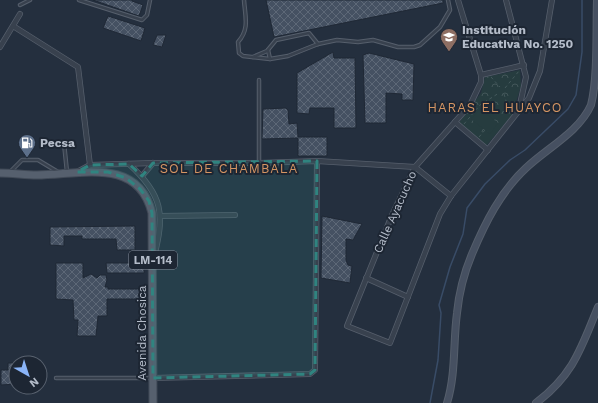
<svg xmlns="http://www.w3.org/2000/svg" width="598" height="403" font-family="'Work Sans',sans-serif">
<defs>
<pattern id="forest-crowns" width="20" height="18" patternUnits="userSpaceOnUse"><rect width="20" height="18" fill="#263c3f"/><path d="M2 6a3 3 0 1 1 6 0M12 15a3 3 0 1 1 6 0" fill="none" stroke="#435659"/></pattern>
<pattern id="building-cross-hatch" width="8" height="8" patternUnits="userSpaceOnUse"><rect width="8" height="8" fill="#455162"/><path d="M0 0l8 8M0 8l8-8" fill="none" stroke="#5d6877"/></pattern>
</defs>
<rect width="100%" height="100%" fill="#242f3e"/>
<path fill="url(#forest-crowns)" d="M520 70 521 86 512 115 486 146 458 124 481 93 485 77Z"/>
<path fill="#263c3f" d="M480 109 498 123 490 134 471 119Z"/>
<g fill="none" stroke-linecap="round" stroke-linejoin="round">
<path stroke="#394c67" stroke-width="1.5" d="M430 403 438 360 441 313 439 305 450 267 463 234 467 208 485 184 510 160 525 150 568 109 576 95 582 52V0"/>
</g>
<g fill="url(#building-cross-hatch)" stroke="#1f2835">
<path d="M93 0H132V1L143 5 139 16Z"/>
<path d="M266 0H443V3L274 37Z"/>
<path d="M108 16 145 28 141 41 103 28Z"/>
<path d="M157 35H166L162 47 153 45Z"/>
<path d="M333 52 334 58H355L356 128H334V108H310L309 114 297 113V73Z"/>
<path d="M369 53 414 64 413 100H402V94L386 93V123H365L363 55Z"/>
<path d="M286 108 288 110 289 124 297 123 298 137H327V156H298V138L262 139 263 109Z"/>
<path d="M322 216 362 224 353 240 346 239V260L348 265 352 266 350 283 321 278Z"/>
<path d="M135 226V250H117L116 239H82V236H64V246L50 245V227Z"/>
<path d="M56 263H83V278L91 274 97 278 100 275H106L107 280 105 287H108V289H143V299H107V316H98L96 336H77L78 320H74L73 300 56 299Z"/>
<path d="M106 263H144V273H107Z"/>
<path d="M8 363H16V384L1 385V370H8Z"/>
</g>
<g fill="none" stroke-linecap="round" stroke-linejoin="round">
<defs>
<g id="lane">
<path d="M79 0 142 20 147 15 150 0"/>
<path d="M244 0C245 16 250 29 238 42L239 53 243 56 270 59 288 56 318 44 337 40 358 42 373 40 398 47H414L420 45 440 27 450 10 448 0"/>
<path d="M20 5 30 0"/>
<path d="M268 50 270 59"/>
<path d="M253 57 267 51 276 40 309 33 318 44"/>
<path d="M259 80V163"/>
<path d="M64 143 67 172"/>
<path d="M11 171 22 160H38L58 172"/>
<path d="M56 378H151"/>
</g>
<g id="street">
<path d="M458 0 481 75V82L470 105 415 167 392 215 347 326 390 343 440 214 451 196 529 98 540 71 552 0"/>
<path d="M506 0 526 77 519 109"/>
<path d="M13 26 78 67 90 165"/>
<path d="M0 47 20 14"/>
<path d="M481 75 524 65"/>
<path d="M455 122 488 150"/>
<path d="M129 164C163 195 165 214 154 257"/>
<path d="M77 172 90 165 153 163H259L317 161 415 167 451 196"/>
<path d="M142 176 153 163"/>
<path d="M160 216 235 215"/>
<path d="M366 278 408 297"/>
<path d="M153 378 310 374 315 370 317 161"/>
</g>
<g id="secondary">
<path d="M447 403C456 374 453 343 457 313 459 293 464 273 472 254 485 223 501 191 526 168 547 148 579 132 591 105 598 78 596 30 597 0"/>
<path d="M536 403C574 374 581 348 598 307"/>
</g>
<path id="primary" d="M0 173C12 173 25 175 37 175 79 175 138 156 152 213L153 403"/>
</defs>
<use href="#lane" stroke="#565f6c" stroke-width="4.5"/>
<use href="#street" stroke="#565f6c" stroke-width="6"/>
<use href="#secondary" stroke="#565f6c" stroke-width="8"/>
<use href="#primary" stroke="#414a57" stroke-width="9"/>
<g stroke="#44595c" stroke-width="1" stroke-dasharray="3 3" stroke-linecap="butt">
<path d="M491 77 500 87"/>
<path d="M505 88 519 71"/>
<path d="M504 94 510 114"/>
<path d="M464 124 480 105 499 93"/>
<path d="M479 137 485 130"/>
</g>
<use href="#lane" stroke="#38414e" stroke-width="2.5"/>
<use href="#street" stroke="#38414e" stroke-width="4.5"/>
<use href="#secondary" stroke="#465061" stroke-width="6"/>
<use href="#primary" stroke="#56606e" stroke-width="7"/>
</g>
<path fill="#308480" fill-opacity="0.2" stroke="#308480" stroke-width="3" stroke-dasharray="8 5" stroke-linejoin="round" d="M317 161 315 370 310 374 153 378 152 213 149 201 140 189 126 178 108 172H77L90 165 129 164 142 176 153 163Z"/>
<defs>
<symbol id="school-pin" viewBox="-11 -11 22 30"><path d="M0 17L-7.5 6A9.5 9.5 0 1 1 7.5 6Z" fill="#8d6e63" stroke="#1d2633"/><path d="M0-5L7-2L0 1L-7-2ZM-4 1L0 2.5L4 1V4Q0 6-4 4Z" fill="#fff"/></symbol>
<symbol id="fuel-pin" viewBox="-11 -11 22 30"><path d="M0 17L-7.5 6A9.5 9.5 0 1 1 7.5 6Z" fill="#5c6f8a" stroke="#1d2633"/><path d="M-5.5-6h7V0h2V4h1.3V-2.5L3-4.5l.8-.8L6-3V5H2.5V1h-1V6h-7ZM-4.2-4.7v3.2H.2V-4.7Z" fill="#fff"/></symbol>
</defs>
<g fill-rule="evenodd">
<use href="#school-pin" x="439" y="27" width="20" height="27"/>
<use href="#fuel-pin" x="17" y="133" width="20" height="27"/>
</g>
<g text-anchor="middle" stroke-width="4" stroke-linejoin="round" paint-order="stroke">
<rect fill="#1d2633" stroke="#878f9c" stroke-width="1" x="129" y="251" width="48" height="18" rx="3"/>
<g font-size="11" font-weight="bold" fill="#b4bcc9">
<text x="153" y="264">LM-114</text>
</g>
<g font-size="12" font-weight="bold" fill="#b4bcc9" stroke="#1d2633" text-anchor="start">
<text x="462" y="34">Institución<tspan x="462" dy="14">Educativa No. 1250</tspan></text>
<text x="40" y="147">Pecsa</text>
</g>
<g font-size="12" fill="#b4bcc9" stroke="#1d2633">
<text transform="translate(395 212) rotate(-66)" y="4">Calle Ayacucho</text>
<text transform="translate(142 333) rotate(-90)" y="4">Avenida Chosica</text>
</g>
<g font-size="13" letter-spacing="1" fill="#d59563" stroke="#1d2633">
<text x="495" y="112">HARAS EL HUAYCO</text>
<text x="229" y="173">SOL DE CHAMBALA</text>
</g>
</g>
<g transform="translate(28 375) rotate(141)"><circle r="19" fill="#1d2633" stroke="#59626f"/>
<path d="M0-3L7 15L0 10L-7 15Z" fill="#8ab4f8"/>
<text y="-6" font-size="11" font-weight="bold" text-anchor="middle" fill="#b4bcc9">N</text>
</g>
</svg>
